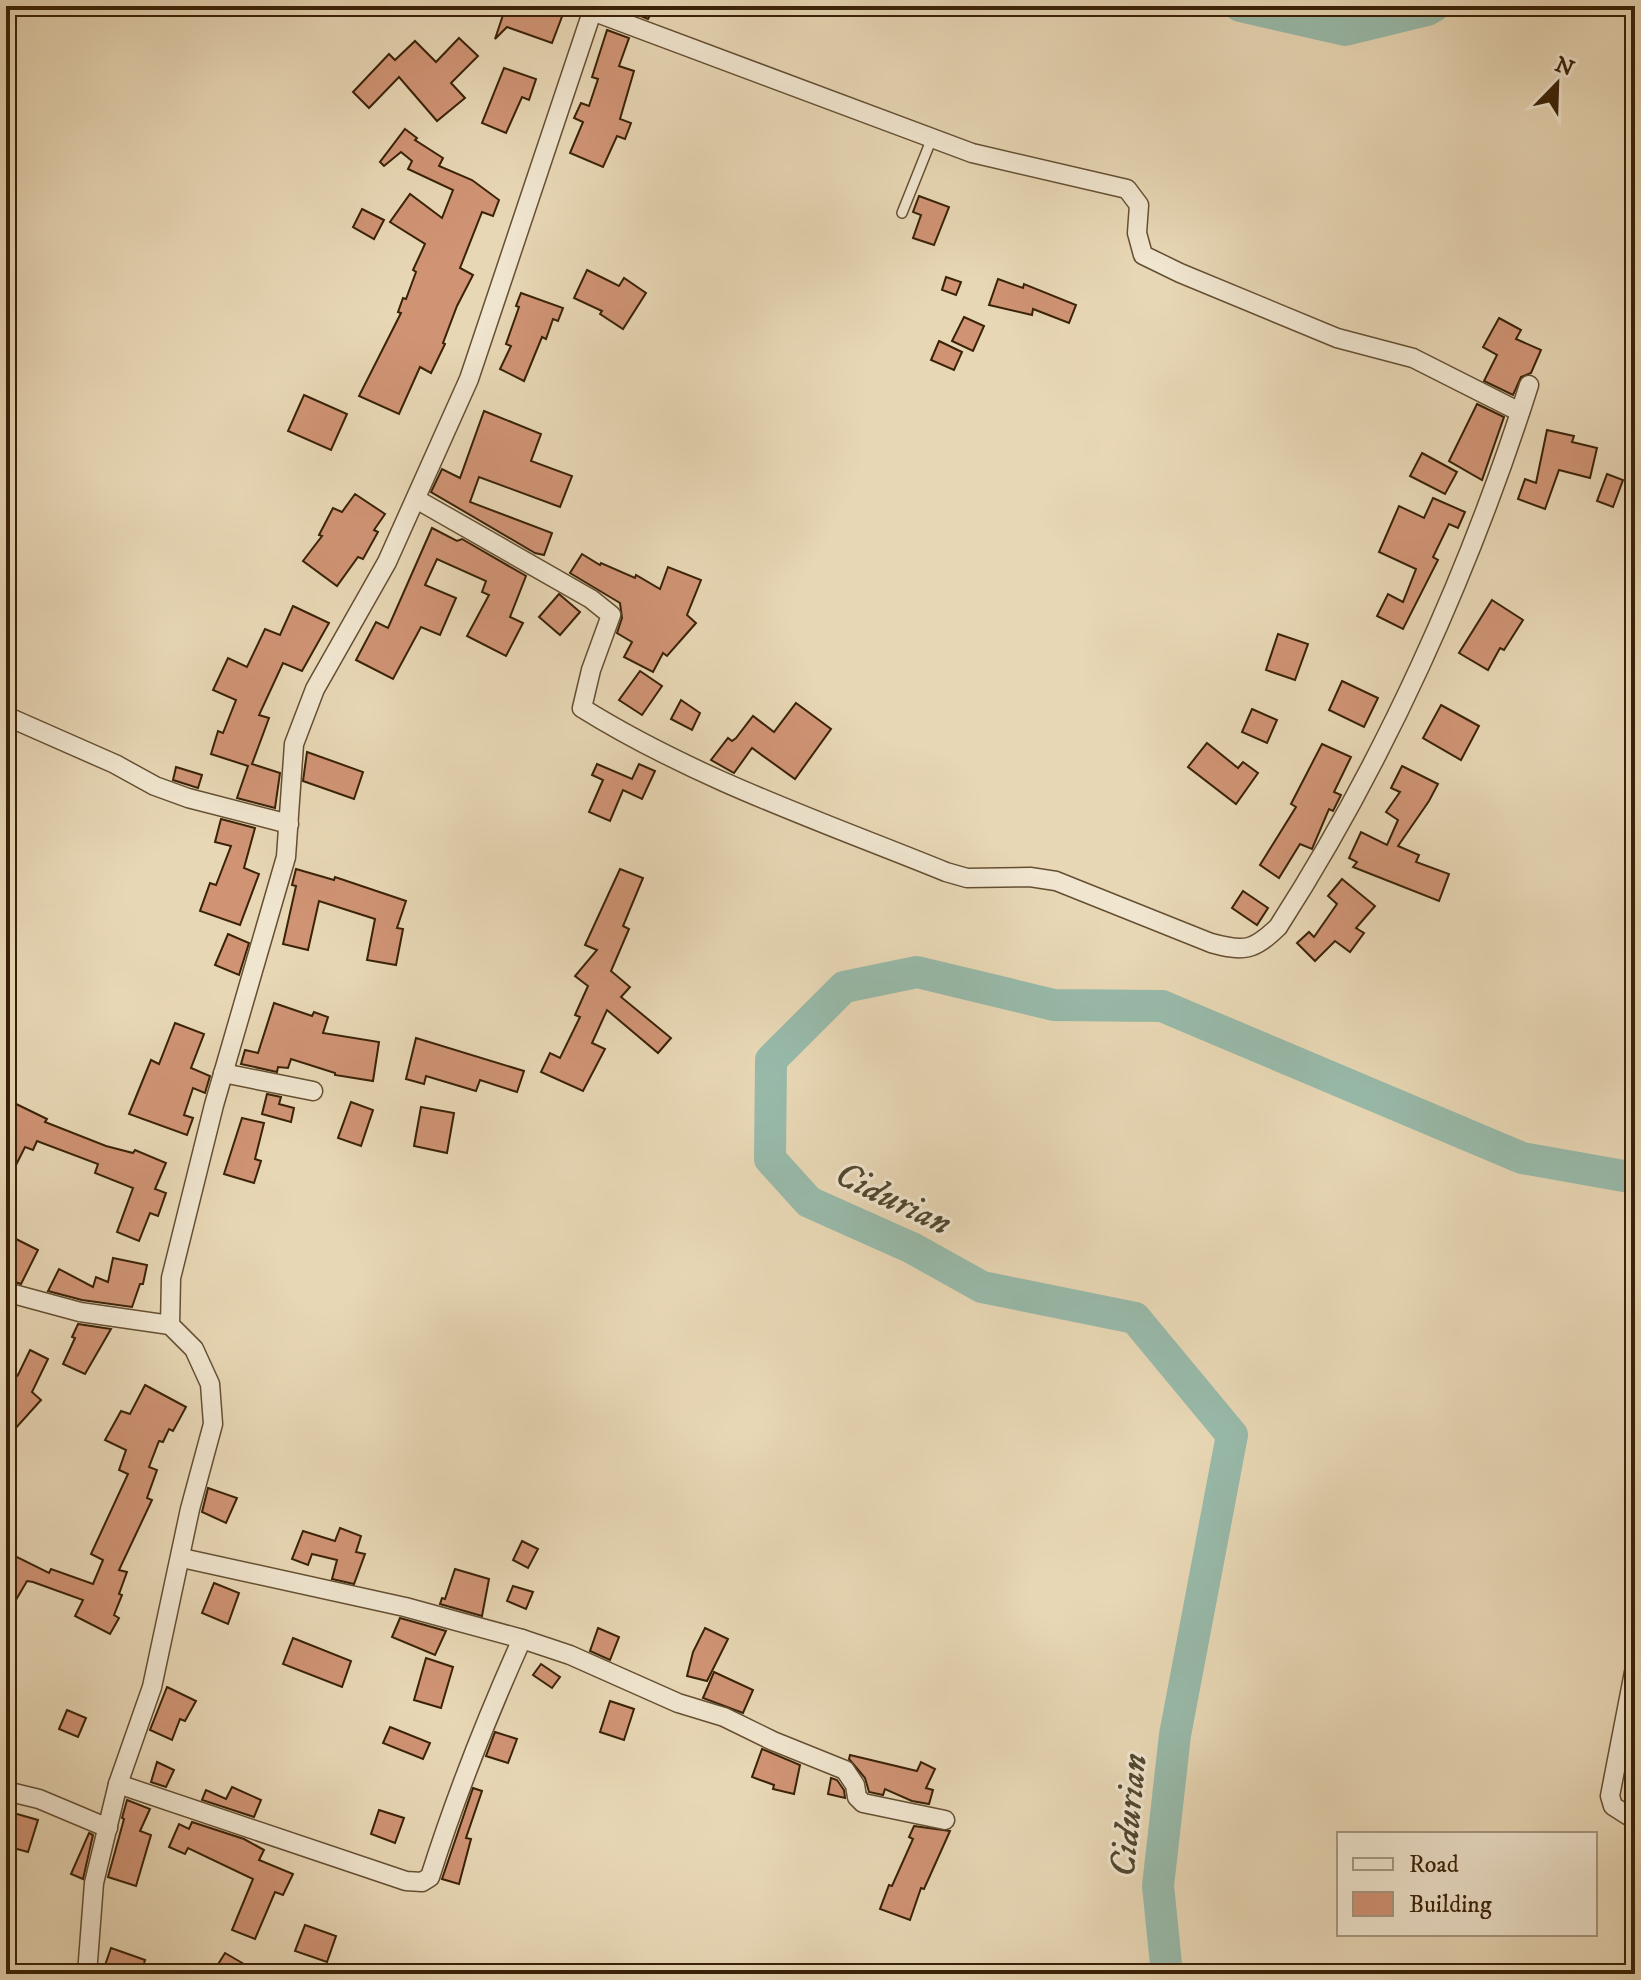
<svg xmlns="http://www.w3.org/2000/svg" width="1641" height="1980" font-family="'IM FELL DW Pica',serif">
<rect width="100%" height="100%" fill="#e8d7b5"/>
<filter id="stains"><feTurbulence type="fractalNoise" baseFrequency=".0025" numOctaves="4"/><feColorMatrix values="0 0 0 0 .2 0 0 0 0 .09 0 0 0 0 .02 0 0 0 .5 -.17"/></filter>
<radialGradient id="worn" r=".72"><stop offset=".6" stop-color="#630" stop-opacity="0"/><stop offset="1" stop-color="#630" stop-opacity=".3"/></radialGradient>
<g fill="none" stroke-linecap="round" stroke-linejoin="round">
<g stroke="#98baaa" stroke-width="32">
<path d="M1240 6 1345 30 1427 10 1434 6"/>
<path d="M1167 1974 1158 1886 1175 1735 1232 1435 1135 1318 982 1287 912 1248 809 1202 770 1159 771 1060 844 987 917 972 1054 1005 1162 1006 1522 1158 1635 1178"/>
</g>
</g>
<g fill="#d09475" stroke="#392207" stroke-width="2">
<path d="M506 6H566L552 43 507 27 495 39Z"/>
<path d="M616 6H645L653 10 648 19Z"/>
<path d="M607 30 629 38 619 66 634 71 620 119 631 123 625 139 617 136 603 167 570 153 583 122 574 118 581 103 589 106 598 79 592 77Z"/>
<path d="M459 38 478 56 451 83 465 98 437 121 399 77 369 108 353 92 389 54 395 60 415 41 436 62Z"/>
<path d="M504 68 536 79 529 100 522 97 506 133 482 123Z"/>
<path d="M405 129 417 138 415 140 443 158 439 166 472 180 499 200 493 216 482 212 460 268 473 275 457 306 443 343 445 344 431 373 420 367 399 414 359 396 401 313 398 312 403 298 406 299 416 272 413 270 425 244 390 222 410 194 442 218 453 190 408 169 412 161 401 152 384 166 380 162Z"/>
<path d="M919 196 949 207 934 245 913 238 921 215 913 212Z"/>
<path d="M362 209 384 220 374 239 353 227Z"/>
<path d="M587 270 619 286 624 278 646 293 623 329 600 314 602 311 574 298Z"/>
<path d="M946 277 961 282 956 295 942 290Z"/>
<path d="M998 279 1023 288 1024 284 1076 305 1069 323 1033 309 1032 315 989 305Z"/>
<path d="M521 293 563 308 558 321 553 319 546 339 542 337 524 381 500 369 511 346 506 344 519 307 516 306Z"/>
<path d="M964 317 984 326 973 351 952 341Z"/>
<path d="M1499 318 1521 330 1516 339 1541 350 1531 373 1521 377 1513 395 1484 381 1497 355 1483 347Z"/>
<path d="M939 341 962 352 954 370 931 360Z"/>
<path d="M304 395 347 414 331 450 288 431Z"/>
<path d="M1477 404 1504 417 1482 480 1449 461Z"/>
<path d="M484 411 541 434 531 461 572 476 560 507 479 477 470 502 552 533 544 555 535 553 431 492 442 469 460 478Z"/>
<path d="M1547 430 1574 436 1572 442 1597 448 1590 478 1559 470 1545 509 1518 499 1525 479 1536 483Z"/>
<path d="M1422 453 1457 472 1445 494 1410 476Z"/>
<path d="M1607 474 1623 480 1613 507 1597 501Z"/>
<path d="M355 494 385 514 374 530 378 532 363 559 358 557 337 586 303 561 322 536 319 535 333 508 342 512Z"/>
<path d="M1433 498 1465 512 1458 528 1449 524 1433 557 1438 560 1403 629 1377 616 1388 594 1403 602 1416 569 1379 552 1399 506 1424 518Z"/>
<path d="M432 528 457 541 462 539 526 576 510 617 523 623 506 656 467 636 489 595 482 592 486 581 437 559 425 585 456 598 440 635 421 627 393 679 356 660 376 622 388 628Z"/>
<path d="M582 554 600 565 601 563 635 578 636 575 660 589 668 567 701 580 687 615 696 623 667 656 663 653 653 672 624 657 632 642 617 633 622 618 620 603 570 573Z"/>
<path d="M559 594 580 612 560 635 539 617Z"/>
<path d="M1492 600 1523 620 1504 650 1500 648 1488 670 1459 653Z"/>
<path d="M293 606 329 623 302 671 283 663 259 715 269 718 252 764 280 773 275 808 237 798 248 766 211 754 218 731 223 733 236 700 213 690 228 658 247 667 265 629 280 635Z"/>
<path d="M1278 634 1308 644 1295 680 1266 670Z"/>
<path d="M640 671 662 686 642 715 619 700Z"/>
<path d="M1342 681 1378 698 1364 727 1329 710Z"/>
<path d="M681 700 700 713 692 730 671 719Z"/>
<path d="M796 703 831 729 795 779 752 748 734 773 711 760 728 738 732 741 736 738 753 716 774 732Z"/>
<path d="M1441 705 1479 726 1461 760 1423 738Z"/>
<path d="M1252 709 1277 720 1267 743 1242 732Z"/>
<path d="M1207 743 1238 768 1243 762 1258 773 1236 804 1188 767Z"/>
<path d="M1322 744 1351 757 1334 792 1341 795 1333 811 1329 809 1312 849 1300 844 1279 878 1260 865 1296 807 1291 804Z"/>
<path d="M307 752 363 772 354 799 303 781Z"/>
<path d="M597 764 632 779 639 764 655 771 642 799 623 790 610 821 589 812 603 780 592 775Z"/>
<path d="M1402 766 1438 784 1429 801 1398 846 1419 855 1416 862 1449 874 1439 901 1353 867 1357 862 1349 858 1361 832 1387 845 1398 820 1386 812 1400 792 1391 788Z"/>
<path d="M176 767 202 775 198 788 173 780Z"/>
<path d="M221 819 255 828 244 868 259 874 240 925 200 911 210 883 216 885 231 846 215 842Z"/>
<path d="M296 869 334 880 335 877 406 901 397 928 403 929 396 965 367 960 375 919 319 901 308 950 283 944 296 886 292 885Z"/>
<path d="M620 869 643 878 623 926 629 929 611 971 630 987 621 997 671 1038 658 1053 607 1010 592 1043 605 1049 583 1091 541 1072 550 1053 560 1058 580 1017 575 1015 588 986 575 976 597 950 585 945Z"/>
<path d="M1342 879 1375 906 1356 928 1364 933 1350 952 1335 941 1315 961 1297 943 1309 932 1314 937 1337 904 1328 896Z"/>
<path d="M1243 891 1268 908 1257 925 1232 908Z"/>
<path d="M228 934 249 943 239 975 215 965Z"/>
<path d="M274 1003 312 1016 314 1012 328 1017 323 1033 379 1042 373 1081 335 1075V1073L291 1059 288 1068 278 1067 277 1072 241 1064 245 1050 258 1053Z"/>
<path d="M175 1023 204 1034 191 1068 210 1076 205 1093 193 1088 184 1115 193 1118 187 1135 129 1114 151 1060 159 1064Z"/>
<path d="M416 1038 524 1071 517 1092 480 1080 476 1091 426 1076 424 1084 406 1079Z"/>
<path d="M267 1094 281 1097 279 1104 294 1108 291 1122 262 1114Z"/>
<path d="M10 1101 47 1119 45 1122 106 1146 133 1153 135 1150 166 1163 155 1189 166 1193 158 1216 150 1213 139 1241 117 1232 133 1188 95 1173 98 1164 37 1141 33 1150 25 1147 6 1185V1128L11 1117 6 1115V1110Z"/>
<path d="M351 1102 373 1110 361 1146 338 1138Z"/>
<path d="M421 1107 454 1113 447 1153 414 1146Z"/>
<path d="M242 1118 264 1123 255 1159 261 1161 254 1183 224 1174Z"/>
<path d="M6 1234 38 1250 21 1284 6 1279Z"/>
<path d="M113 1258 147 1265 143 1284H140L132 1307 82 1300 48 1291 59 1269 93 1287 96 1277 108 1282Z"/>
<path d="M78 1324 111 1329 85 1374 63 1364 75 1338 72 1337Z"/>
<path d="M30 1350 48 1359 32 1392 41 1400 6 1439V1388L18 1375Z"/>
<path d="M145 1385 186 1407 173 1431 169 1429 163 1442 159 1441 149 1467 157 1470 147 1498 152 1500 119 1570 127 1572 119 1594 122 1595 114 1615 119 1618 110 1634 75 1616 83 1600 33 1582 27 1581 6 1617V1570L13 1555 49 1573 51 1569 93 1584 103 1560 91 1554 128 1474 119 1470 126 1450 105 1440 121 1411 130 1414Z"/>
<path d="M208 1488 237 1498 226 1523 202 1512Z"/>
<path d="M340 1528 361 1536 356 1552 365 1554 354 1584 332 1579 337 1560 312 1554 308 1565 292 1559 303 1531 335 1541Z"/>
<path d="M522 1541 538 1549 528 1568 513 1560Z"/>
<path d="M455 1569 489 1579 482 1616 440 1604 442 1598 445 1599Z"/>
<path d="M214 1583 239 1593 228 1624 202 1613Z"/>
<path d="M513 1586 533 1592 526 1609 507 1601Z"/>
<path d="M400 1618 446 1631 435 1655 392 1637Z"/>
<path d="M598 1628 619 1637 610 1660 590 1651Z"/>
<path d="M705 1628 728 1639 707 1681 687 1676 693 1652Z"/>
<path d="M293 1638 351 1661 342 1687 283 1664Z"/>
<path d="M426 1658 453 1667 441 1708 414 1700Z"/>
<path d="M541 1664 560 1677 552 1688 533 1675Z"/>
<path d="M714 1672 753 1690 743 1713 703 1698Z"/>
<path d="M167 1687 196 1701 185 1721 180 1719 172 1740 150 1730Z"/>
<path d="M610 1701 634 1709 624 1740 600 1732Z"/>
<path d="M67 1710 86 1718 78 1737 59 1729Z"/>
<path d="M390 1727 430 1743 423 1759 383 1743Z"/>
<path d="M495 1732 517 1739 508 1763 486 1756Z"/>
<path d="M762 1749 800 1765 794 1794 773 1789 774 1785 752 1777Z"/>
<path d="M850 1755 917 1771 921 1762 935 1769 926 1788 933 1790 929 1804 912 1801 885 1789 883 1795 869 1792 865 1778 849 1759Z"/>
<path d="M157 1762 174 1770 166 1787 151 1782Z"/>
<path d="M831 1778 837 1780 844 1790 845 1798 828 1794Z"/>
<path d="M232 1787 261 1800 254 1817 202 1800 206 1790 226 1799Z"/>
<path d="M473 1788 482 1791 466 1838 471 1839 459 1884 442 1879Z"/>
<path d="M127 1800 150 1809 140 1831 151 1835 136 1886 108 1877 124 1819 122 1818Z"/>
<path d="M379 1810 404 1818 395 1843 371 1834Z"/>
<path d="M10 1812 38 1820 28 1852 6 1846V1824Z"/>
<path d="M192 1822 244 1839 264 1850 259 1860 293 1874 283 1895 275 1892 255 1939 232 1930 253 1879 188 1848 185 1854 169 1847 179 1824 189 1829Z"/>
<path d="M914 1826 950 1831 924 1889 921 1888 910 1920 880 1909 889 1885 892 1886 913 1839 909 1837Z"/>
<path d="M89 1833 93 1835 83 1879 71 1874Z"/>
<path d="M305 1925 336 1936 327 1962 295 1951Z"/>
<path d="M111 1948 145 1960 141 1974H102Z"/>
<path d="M225 1953 244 1964 238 1974H212Z"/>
</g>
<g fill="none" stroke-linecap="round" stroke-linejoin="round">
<defs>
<path id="lane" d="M902 213 932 138"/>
<g id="street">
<path d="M592 11 972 153 1127 189 1139 205 1137 233 1143 255 1180 273 1337 338 1413 358 1520 412"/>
<path d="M416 499 591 599 611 615 591 670 582 708C696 779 823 822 946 872L967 878 1030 877 1056 881 1211 943C1244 952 1253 951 1278 927 1383 764 1470 571 1529 385"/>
<path d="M6 716 115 764 155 786 188 798 289 824"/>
<path d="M223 1073 313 1091"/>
<path d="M6 1292 80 1312 170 1325"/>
<path d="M182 1558 405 1607 522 1639"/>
<path d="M1635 1667 1610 1796 1613 1806 1635 1820"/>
<path d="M118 1784 406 1881 422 1882 430 1877C456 1795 487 1717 522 1639L570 1655 678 1703 724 1717 773 1741 845 1770 855 1785 857 1797 863 1803 945 1820"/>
<path d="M6 1791 39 1799 108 1828"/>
<path d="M87 1974 94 1883 118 1784 152 1687 190 1509 213 1424 210 1384 194 1349 170 1325 171 1278 214 1105 286 857 294 744 315 689 387 562 469 379 594 6"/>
</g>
</defs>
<use href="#lane" stroke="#654f32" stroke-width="12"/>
<use href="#street" stroke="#654f32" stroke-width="21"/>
<use href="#lane" stroke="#f0e5cf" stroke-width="9"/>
<use href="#street" stroke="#f0e5cf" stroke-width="18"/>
</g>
<g text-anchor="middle" stroke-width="6" stroke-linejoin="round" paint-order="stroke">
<g font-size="36" font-style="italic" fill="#514830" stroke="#f0e5cf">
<text transform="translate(894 1197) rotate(26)" y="13">Cidurian</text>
<text transform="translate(1127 1815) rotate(-84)" y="13">Cidurian</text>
</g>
</g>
<rect width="1641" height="1980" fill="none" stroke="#e8d7b5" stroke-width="32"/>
<rect x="8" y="8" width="1625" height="1964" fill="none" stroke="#392207" stroke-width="4"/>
<rect x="16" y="16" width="1609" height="1948" fill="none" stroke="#392207" stroke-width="2"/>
<rect x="1337" y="1832" width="260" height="104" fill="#f0e5cf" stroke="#a7977f" stroke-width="2"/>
<rect x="1353" y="1858" width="40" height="12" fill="#f0e5cf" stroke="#a7977f" stroke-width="2"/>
<text x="1409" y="1872" font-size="24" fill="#392207">Road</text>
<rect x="1353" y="1892" width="40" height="24" fill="#d09475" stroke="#a7977f" stroke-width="2"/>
<text x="1409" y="1912" font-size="24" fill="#392207">Building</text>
<g transform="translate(1557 84) rotate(23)" stroke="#f0e5cf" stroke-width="6" paint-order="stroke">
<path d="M0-6L14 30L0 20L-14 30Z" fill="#392207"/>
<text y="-12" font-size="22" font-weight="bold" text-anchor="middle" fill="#392207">N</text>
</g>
<rect width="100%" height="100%" filter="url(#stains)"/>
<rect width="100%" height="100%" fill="url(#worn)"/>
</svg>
